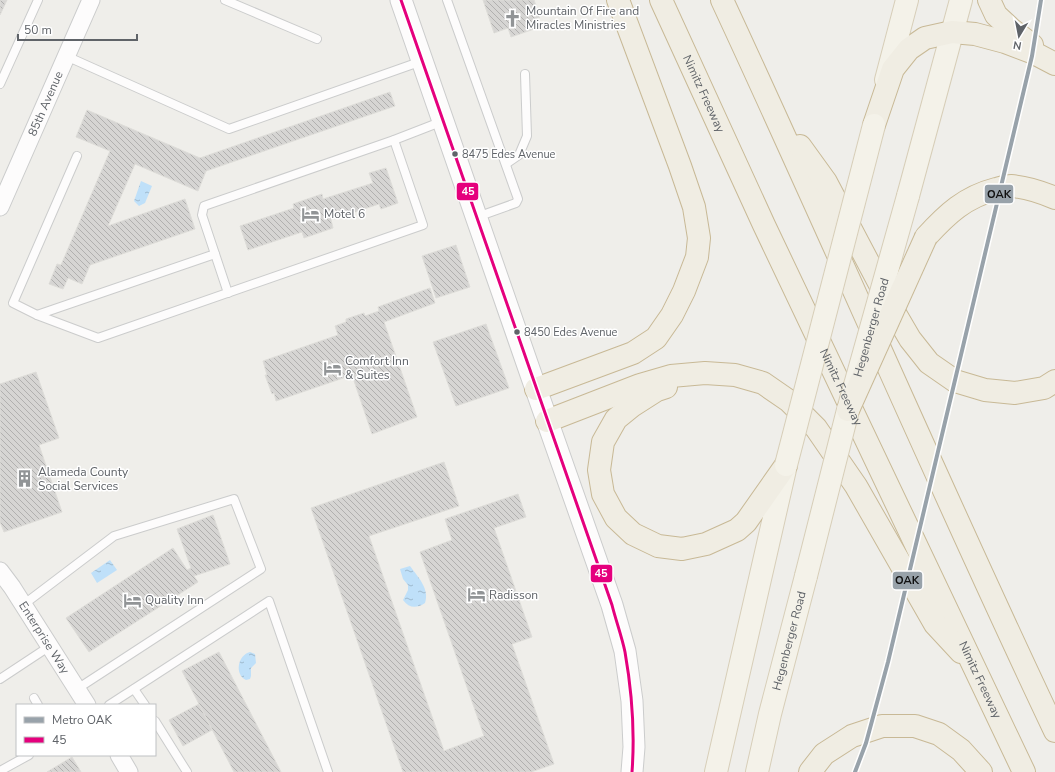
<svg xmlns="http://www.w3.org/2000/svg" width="1055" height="772" font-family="'Nunito Sans',sans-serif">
<defs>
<pattern id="water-ripples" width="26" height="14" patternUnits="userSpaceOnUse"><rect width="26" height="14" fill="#bfe0f9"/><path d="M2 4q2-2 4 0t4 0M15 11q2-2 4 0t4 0" fill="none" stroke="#9eb9cd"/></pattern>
<pattern id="building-back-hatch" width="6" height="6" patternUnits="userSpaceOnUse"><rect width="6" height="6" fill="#d6d5d3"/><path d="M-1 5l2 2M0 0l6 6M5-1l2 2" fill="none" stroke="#b1b0af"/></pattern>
</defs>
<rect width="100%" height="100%" fill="#efeeea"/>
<g fill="url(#water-ripples)">
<path d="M141 181 152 186 145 203 139 206 134 201Z"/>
<path d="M110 560 117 570 97 583 91 573Z"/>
<path d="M410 566C418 577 430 589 425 603 416 609 409 608 403 600L408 590V585L403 579 400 569Z"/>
<path d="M250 652 255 654 256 663 251 668V676L250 679 246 680C234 674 238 655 250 652Z"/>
</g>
<g fill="url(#building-back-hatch)" stroke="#deddd9">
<path d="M0 0H7L0 15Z"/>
<path d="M483 0H534L540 17 534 20 537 28 511 37 508 28 494 33Z"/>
<path d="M390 92 395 106 206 171 198 191 135 164 108 226 185 199 195 229 90 265 82 284 68 278 63 289 49 284 57 264 61 265 110 151 76 137 87 110 200 158Z"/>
<path d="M386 168 398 203 381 209 379 204 331 220 333 228 304 238 302 232 248 250 240 226 294 208 293 204 322 194 323 199 373 183 369 173Z"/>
<path d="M456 245 470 287 436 298 422 256Z"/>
<path d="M430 288 435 303 384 322 417 417 372 434 352 375 276 401 274 393 272 394 265 375H267L263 361 338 335 335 326 346 322V319L364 313 365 316 379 311 378 307Z"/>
<path d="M486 324 509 388 456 406 433 342Z"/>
<path d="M36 372 59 438 39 445 62 512 4 532 0 522V384Z"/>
<path d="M444 462 459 506 369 536 444 751 484 736 420 552 452 540 445 519 518 494 526 517 494 528 532 637 512 644 554 764 531 772H403L311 508Z"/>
<path d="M213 515 230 564 194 576 198 582 89 652 66 618 173 548 187 570 191 568 177 529Z"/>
<path d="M219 652 281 772H234L182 671Z"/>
<path d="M199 704 212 730 183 746 169 720Z"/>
<path d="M72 757 81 772H47Z"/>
</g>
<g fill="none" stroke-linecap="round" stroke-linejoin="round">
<defs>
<g id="service">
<path d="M225 0 317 39"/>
<path d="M447 0 518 199 516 203 477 217"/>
<path d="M66 56 229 129 422 61"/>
<path d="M0 84 38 0"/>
<path d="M77 156 13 303 37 315 98 338 423 225 394 140"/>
<path d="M506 164 519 155 527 136 525 74"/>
<path d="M215 254 228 293"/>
<path d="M37 315 215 254 202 215 204 206 394 140 443 121"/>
<path d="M23 605 114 536 234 499 261 569 77 689"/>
<path d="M0 679 50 646"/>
<path d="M134 689 145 705"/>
<path d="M34 698 38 705"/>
<path d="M109 705 269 601 328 772"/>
<path d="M155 721 187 772"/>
<path d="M0 771 29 755"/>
</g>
<g id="minor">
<path id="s1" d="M0 207 91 0"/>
<path id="s2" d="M0 571 12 587 87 705"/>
<path d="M119 755 129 772"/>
</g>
<path id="tertiary" d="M401 0 536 389 612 605 625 651 632 701 634 747 632 772"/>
<g id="primary">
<path d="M886 80 907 0"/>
<path d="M908 196 961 0"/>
<path d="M716 772 786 465"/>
<path id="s3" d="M757 772 770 714 806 576"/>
</g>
<g id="motorway">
<path id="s4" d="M661 0 764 225 1024 772"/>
<path d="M722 0C835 243 940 489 1055 731"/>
<path d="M989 0 996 15 1011 29 1032 45"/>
<path d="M874 125 893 69 909 49 925 38 952 32 975 34 1005 42 1034 53 1055 64"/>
<path d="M800 146 826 182 896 315 910 339 929 363 955 381 985 390 1015 393 1044 388 1055 381"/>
<path d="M926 237C947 214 965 197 996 189 1000 188 1006 186 1011 186 1026 187 1041 192 1055 198"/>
<path d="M666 387 657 390 632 406 616 419 603 442 599 470 603 494 616 518 633 534 658 546 682 549 706 544 737 530 746 522 786 465"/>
<path d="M536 389 633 353 656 338 672 315 684 291 697 257 699 238 694 207 680 166 618 0"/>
<path d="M547 421 640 385 671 376 705 373 735 375 763 383 789 401 816 428 856 486 935 624 961 652"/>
<path d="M810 772 824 754 852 736 882 726H915L939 734 961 750 981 772"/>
</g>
</defs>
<use href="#service" stroke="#cbcccc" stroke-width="10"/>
<use href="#minor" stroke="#cbcccc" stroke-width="19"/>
<use href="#tertiary" stroke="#cbcccc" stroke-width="23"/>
<use href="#primary" stroke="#d7ceb8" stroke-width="24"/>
<use href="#motorway" stroke="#c8b996" stroke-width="24"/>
<use href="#service" stroke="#fdfcfc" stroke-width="8"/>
<use href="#minor" stroke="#fdfcfc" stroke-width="17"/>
<use href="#tertiary" stroke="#fdfcfc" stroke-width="21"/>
<use href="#primary" stroke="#f4f2e9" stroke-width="22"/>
<use href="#motorway" stroke="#f0ede3" stroke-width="22"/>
<defs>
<g id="primary-bridge">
<path d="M786 465 874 125"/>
<path id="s5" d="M806 576 848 410 908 196"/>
</g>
<path id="motorway-bridge" d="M848 410 926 237"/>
</defs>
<use href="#primary-bridge" stroke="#d7ceb8" stroke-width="24" stroke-linecap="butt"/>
<use href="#motorway-bridge" stroke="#c8b996" stroke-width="24" stroke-linecap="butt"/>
<use href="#primary-bridge" stroke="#f4f2e9" stroke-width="22"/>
<use href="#motorway-bridge" stroke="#f0ede3" stroke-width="22"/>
<defs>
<path id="bus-1" d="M401 0 612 605C616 621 622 637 625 652 632 692 635 732 632 772"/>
</defs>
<use href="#bus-1" stroke="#fff" stroke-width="6"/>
<use href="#bus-1" stroke="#e5007d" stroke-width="3"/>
<defs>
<path id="metro-1" d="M855 772 866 743 888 662 1032 56 1041 0"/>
</defs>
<use href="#metro-1" stroke="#fff" stroke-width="7"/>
<use href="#metro-1" stroke="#98a2aa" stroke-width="4"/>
</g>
<defs>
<symbol id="church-bare" viewBox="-9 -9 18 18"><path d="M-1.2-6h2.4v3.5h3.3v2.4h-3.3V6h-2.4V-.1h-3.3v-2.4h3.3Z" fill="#919496" stroke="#fff" stroke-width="2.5" paint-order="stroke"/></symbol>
<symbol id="hotel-bare" viewBox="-9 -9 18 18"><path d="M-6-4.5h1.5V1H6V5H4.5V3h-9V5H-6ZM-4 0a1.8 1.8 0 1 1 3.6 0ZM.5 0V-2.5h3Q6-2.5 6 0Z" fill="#919496" stroke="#fff" stroke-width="2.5" paint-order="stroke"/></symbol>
<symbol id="building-bare" viewBox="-9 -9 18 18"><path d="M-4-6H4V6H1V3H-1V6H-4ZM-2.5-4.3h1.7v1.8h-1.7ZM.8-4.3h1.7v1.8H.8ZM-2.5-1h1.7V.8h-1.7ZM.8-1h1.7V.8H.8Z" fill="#919496" stroke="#fff" stroke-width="2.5" paint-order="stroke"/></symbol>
</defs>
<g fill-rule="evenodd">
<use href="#church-bare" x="500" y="6" width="25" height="25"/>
<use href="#hotel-bare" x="298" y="202" width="25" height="25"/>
<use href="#hotel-bare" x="320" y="356" width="25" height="25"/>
<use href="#building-bare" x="12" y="466" width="25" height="25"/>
<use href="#hotel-bare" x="464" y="582" width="25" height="25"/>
<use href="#hotel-bare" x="120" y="588" width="25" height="25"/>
</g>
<g fill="#5f6368" stroke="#fff" stroke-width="1.5">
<circle cx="455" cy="154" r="3.5"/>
<circle cx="517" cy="332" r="3.5"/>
</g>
<g text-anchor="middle" stroke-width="3" stroke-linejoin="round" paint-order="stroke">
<g font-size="11" fill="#5f6368" stroke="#fff" text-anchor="start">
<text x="462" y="158">8475 Edes Avenue</text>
<text x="524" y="336">8450 Edes Avenue</text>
</g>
<g font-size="12" fill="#5f6368" stroke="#fff" text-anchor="start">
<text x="526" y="15">Mountain Of Fire and<tspan x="526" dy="14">Miracles Ministries</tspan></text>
<text x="324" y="218">Motel 6</text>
<text x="345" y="365">Comfort Inn<tspan x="345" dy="14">&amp; Suites</tspan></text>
<text x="38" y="476">Alameda County<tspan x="38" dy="14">Social Services</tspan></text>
<text x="489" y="599">Radisson</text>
<text x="145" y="604">Quality Inn</text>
</g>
<g font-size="12" fill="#5f6368" stroke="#fff">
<text dy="4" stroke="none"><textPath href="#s4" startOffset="103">Nimitz Freeway</textPath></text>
<text dy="4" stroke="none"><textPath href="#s1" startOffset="113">85th Avenue</textPath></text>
<text dy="4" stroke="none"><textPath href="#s5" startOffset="257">Hegenberger Road</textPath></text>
<text dy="4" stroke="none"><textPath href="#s4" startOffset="427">Nimitz Freeway</textPath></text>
<text dy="4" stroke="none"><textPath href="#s2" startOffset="80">Enterprise Way</textPath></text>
<text dy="4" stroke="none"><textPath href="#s3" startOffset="135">Hegenberger Road</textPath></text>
<text dy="4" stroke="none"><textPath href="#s4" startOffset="751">Nimitz Freeway</textPath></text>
</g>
</g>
<g stroke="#fff" stroke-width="1.5">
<rect x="456" y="182" width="23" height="19" rx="4" fill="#e5007d"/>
<rect x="984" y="184" width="30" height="20" rx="4" fill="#98a2aa"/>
<rect x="590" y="564" width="23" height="19" rx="4" fill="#e5007d"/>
<rect x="892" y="571" width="31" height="19" rx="4" fill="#98a2aa"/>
</g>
<g font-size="11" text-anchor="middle" font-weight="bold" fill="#fff">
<text x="468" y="195">45</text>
<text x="601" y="577">45</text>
</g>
<g font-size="11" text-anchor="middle" font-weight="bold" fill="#111">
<text x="999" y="198">OAK</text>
<text x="907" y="584">OAK</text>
</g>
<rect x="16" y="704" width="140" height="52" fill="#ffffff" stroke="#bfc1c3"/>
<rect x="24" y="717" width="20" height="6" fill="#98a2aa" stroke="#bfc1c3"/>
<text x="52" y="724" font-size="12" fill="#5f6368">Metro OAK</text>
<rect x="24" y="737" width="20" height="6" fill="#e5007d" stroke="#bfc1c3"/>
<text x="52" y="744" font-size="12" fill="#5f6368">45</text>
<g transform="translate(1019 36) rotate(190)" stroke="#ffffff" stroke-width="3" paint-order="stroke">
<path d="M0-3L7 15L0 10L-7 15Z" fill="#5f6368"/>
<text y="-6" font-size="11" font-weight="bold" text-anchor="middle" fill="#5f6368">N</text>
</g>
<path d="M18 34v6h119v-6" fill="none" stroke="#5f6368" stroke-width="2"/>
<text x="24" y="34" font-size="12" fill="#5f6368" stroke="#ffffff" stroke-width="3" paint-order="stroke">50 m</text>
</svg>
